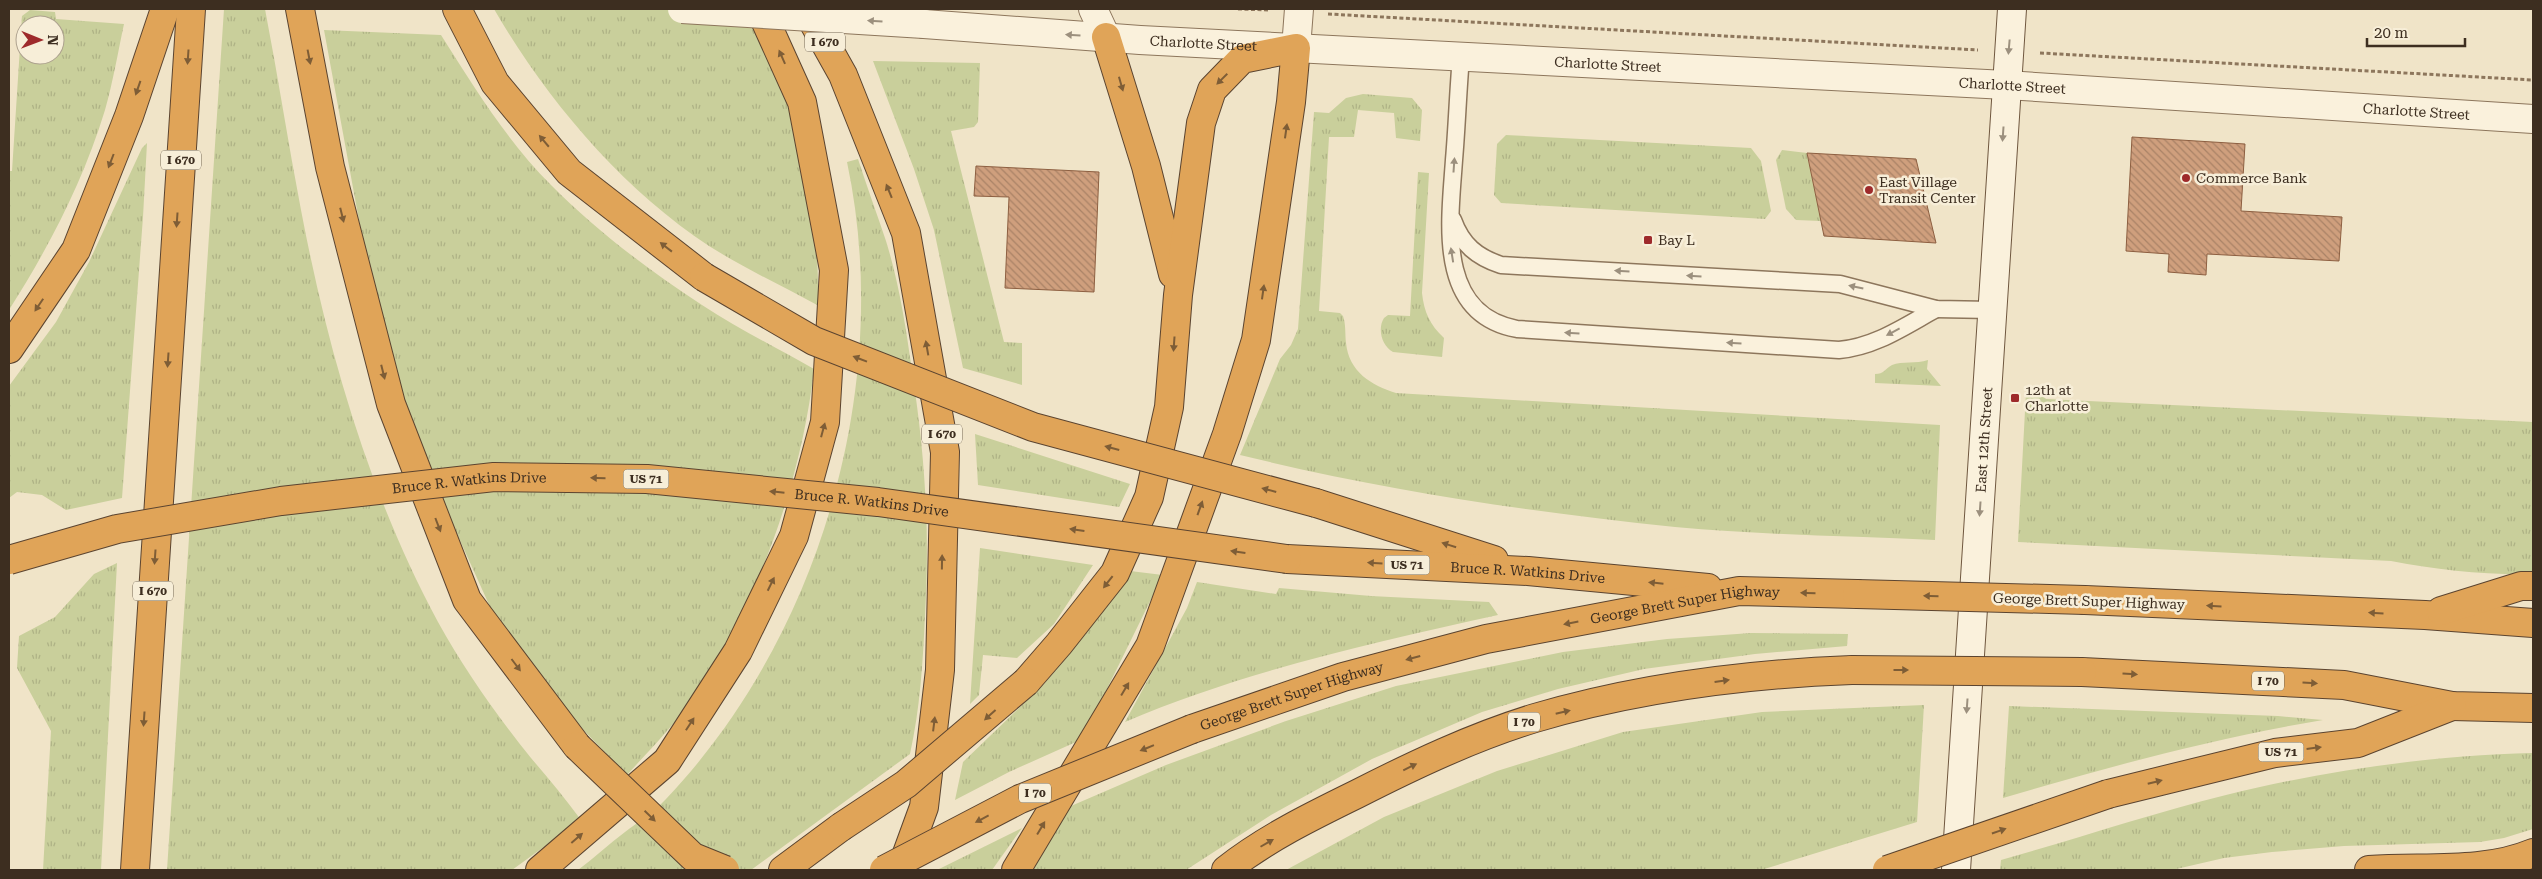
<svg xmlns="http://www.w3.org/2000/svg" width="2542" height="879" font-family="'Roboto Serif',serif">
<defs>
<pattern id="grass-tufts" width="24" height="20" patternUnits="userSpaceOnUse" patternTransform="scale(1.25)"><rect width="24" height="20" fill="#c9cf9b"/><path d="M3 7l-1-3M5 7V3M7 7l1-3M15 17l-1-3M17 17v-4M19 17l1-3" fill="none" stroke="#aeb285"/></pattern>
<pattern id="building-back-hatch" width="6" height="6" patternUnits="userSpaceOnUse" patternTransform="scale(1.25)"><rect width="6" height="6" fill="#cf9f7d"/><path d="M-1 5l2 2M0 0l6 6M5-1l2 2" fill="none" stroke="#a98266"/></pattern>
</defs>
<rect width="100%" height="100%" fill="#f0e4c8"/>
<g fill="url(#grass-tufts)" fill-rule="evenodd">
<path d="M224 9H265C278 76 288 143 301 210 328 352 369 494 438 622 464 669 497 716 531 758 548 778 565 798 581 820L512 870H167Z"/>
<path d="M494 9H746L775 70 799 137 817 255 819 306C782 286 744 268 709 246 621 188 546 99 494 9Z"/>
<path d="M30 10 55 12 56 19 124 24C118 52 113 82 105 110 83 182 49 247 9 310V171H12L22 16ZM25 25H55V55H25Z"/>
<path d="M324 30 441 35C474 87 507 141 551 185 596 230 648 270 702 305 737 328 777 348 814 369 801 488 749 631 673 724 658 742 642 758 627 775L564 710 526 663 491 609 453 525 404 401 363 242Z"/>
<path d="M873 61 980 63 978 122 974 127 951 131 1004 342 1022 343V385L963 368 934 230 914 169Z"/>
<path d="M1363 94 1412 98 1422 110 1420 141 1396 138 1394 113 1358 110 1354 137H1329L1319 311 1340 313 1343 316C1346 324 1345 335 1346 343 1349 372 1371 385 1396 393L1940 425 1935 540C1849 536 1762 535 1675 527 1529 512 1383 490 1240 455L1280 359 1291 345 1298 329 1314 112 1329 113 1346 98Z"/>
<path d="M1506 135 1751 148 1761 161 1771 211 1765 219 1501 203 1494 195 1497 144Z"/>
<path d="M147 143 143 217 122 498 66 510 42 495 17 492 9 498V386L56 322 89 262 142 148Z"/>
<path d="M1782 150 1807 153 1821 221 1796 220 1786 209 1776 160Z"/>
<path d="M858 159C867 187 877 214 886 241 899 283 906 327 912 371 925 455 930 530 925 615 923 662 920 709 910 754L751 870H578C594 858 609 844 625 832 638 822 654 812 666 799 821 636 894 383 847 162Z"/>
<path d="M1418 172 1429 173 1422 293C1424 312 1430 325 1444 338L1442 357 1393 352C1382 346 1377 329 1384 318L1388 315 1410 316Z"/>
<path d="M1928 360 1927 369 1941 386 1875 383V374C1884 374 1885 369 1892 365 1902 361 1916 364 1928 360Z"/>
<path d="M2026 392 2040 393 2046 399 2533 422V574C2485 575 2438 570 2391 561L2018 542Z"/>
<path d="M975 434 1130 484 1119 507 978 485Z"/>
<path d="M980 548 1093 565 1054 624 1017 658 983 655 979 695 970 704Z"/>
<path d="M117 563 101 870H43L51 731 17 668 19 636 55 617 94 574Z"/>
<path d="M1130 571 1163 575 1102 699 1076 742 1009 772 955 800 963 762 1044 684 1087 632Z"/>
<path d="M1197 582 1276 594 1279 588 1371 596 1489 602 1498 615C1372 643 1244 671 1125 722L1187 608Z"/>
<path d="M1751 633 1848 634 1847 646 1755 654 1644 669 1558 689 1482 712 1372 759 1271 815 1186 870H1028L1071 806 1166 765 1286 721 1396 686 1563 652 1667 639Z"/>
<path d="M1924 705 1917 822 1761 870H1286L1384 817 1497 771 1623 732 1762 712Z"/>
<path d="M2009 706 2278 716 2323 720C2214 738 2108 767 2003 798Z"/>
<path d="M2533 753V829L2504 838 2480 842 2344 846 2272 852 2224 858 2172 870H2000L2001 860C2076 839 2150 814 2226 795 2322 771 2434 755 2533 753Z"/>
<path d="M1022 828 992 870H937Z"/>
</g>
<g fill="url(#building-back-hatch)" stroke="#8d5f41">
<path d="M2132 137 2245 144 2241 211 2342 217 2339 261 2207 254 2206 275 2168 272 2169 254 2126 251Z"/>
<path d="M1807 153 1916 159 1936 243 1824 236Z"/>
<path d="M976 166 1099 172 1094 292 1005 288 1009 197 974 196Z"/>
</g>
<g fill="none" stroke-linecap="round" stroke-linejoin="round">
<defs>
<g id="service">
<path d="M1461 57C1458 91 1457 125 1454 160 1450 220 1435 314 1517 329L1839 350C1875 347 1905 326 1936 309"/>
<path d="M1453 220C1462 245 1477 257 1501 265L1840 284 1936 309 1992 310"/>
</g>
<g id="tertiary">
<path d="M1093 9 1106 37"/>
<path id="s1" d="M924 24 1140 40 2006 85 2533 119"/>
<path d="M1296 48 1299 9"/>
</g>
<g id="secondary">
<path id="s2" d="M1956 870 2012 9"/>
</g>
<g id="motorway">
<path d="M300 9 330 167 391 404 467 600 577 746"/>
<path d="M457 9 495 83 569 172 704 277"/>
<path d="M806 9 843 75 906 233 945 452 940 670 924 807 901 870"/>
<path d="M1106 37 1146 166 1173 274"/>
<path d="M9 349 76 250 129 116 165 9"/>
<path d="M1316 503 1494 560"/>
<path id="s3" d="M1287 559 1528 571 1708 588"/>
<path d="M2085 600 2425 615 2533 623"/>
<path d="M2441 611 2521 586H2533"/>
<path d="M2082 672 2344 685 2452 706 2533 708"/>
<path id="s4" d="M1192 729 1343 677 1486 639 1739 591 1857 594"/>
<path d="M2108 794 2275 753 2358 743 2452 706"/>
<path d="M135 870 191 9"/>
<path d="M540 870 667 761 738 651 794 536 825 422 834 270 802 102 760 9"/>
<path d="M783 870 841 827"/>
<path d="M1016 870 1150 646 1227 434 1256 340 1291 102 1296 48 1242 59 1212 90 1201 123 1178 295 1169 407 1149 497 1115 573 1059 644 1026 682"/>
<path d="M1226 870C1265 839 1312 816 1357 794 1414 765 1473 737 1535 718 1637 688 1746 674 1852 670"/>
<path d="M2369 870C2423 866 2483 874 2533 853"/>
</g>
</defs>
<use href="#service" stroke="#8d765c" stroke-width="19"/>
<use href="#tertiary" stroke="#8d765c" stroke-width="30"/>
<use href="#secondary" stroke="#6f573f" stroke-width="30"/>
<use href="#motorway" stroke="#5b4430" stroke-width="30"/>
<g stroke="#8d765c" stroke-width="3" stroke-dasharray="4 2.5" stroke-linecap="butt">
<path d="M1238 9 1270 10"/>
<path d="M1328 14 1978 50"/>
<path d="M2040 53 2533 80"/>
</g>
<use href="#service" stroke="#faf1dc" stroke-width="16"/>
<use href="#tertiary" stroke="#faf1dc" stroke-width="28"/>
<use href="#secondary" stroke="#faf1dc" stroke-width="28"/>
<use href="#motorway" stroke="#e0a458" stroke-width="28"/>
<defs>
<path id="tertiary-bridge" d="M682 9 924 24"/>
<g id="motorway-bridge">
<path d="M704 277 814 341 1033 427 1316 503"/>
<path id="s5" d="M9 560 117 529 281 501 494 477 647 479 878 502 1287 559"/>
<path d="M1857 594 2085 600"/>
<path d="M1852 670 2082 672"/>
<path d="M577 746 693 857 725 870"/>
<path d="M841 827 906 784 1026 682"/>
<path d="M884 870 1020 799 1192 729"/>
<path d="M1887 870 2108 794"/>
</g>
</defs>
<use href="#tertiary-bridge" stroke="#8d765c" stroke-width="30" stroke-linecap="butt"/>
<use href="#motorway-bridge" stroke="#5b4430" stroke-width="30" stroke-linecap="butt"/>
<use href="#tertiary-bridge" stroke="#faf1dc" stroke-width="28"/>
<use href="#motorway-bridge" stroke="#e0a458" stroke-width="28"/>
</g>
<defs><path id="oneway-solid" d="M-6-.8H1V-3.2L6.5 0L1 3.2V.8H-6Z" transform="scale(1.25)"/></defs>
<g fill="#9c907e">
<use href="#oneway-solid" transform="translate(875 21) rotate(-176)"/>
<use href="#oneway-solid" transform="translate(1073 35) rotate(-176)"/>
<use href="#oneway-solid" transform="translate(2009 47) rotate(95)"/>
<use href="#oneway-solid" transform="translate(2003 134) rotate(94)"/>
<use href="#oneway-solid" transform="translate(1454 165) rotate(-86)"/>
<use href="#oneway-solid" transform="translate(1452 255) rotate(-99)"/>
<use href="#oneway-solid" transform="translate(1622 271) rotate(-177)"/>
<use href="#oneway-solid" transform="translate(1694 276) rotate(-177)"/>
<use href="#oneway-solid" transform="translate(1856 287) rotate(-168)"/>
<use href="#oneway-solid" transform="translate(1893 332) rotate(152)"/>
<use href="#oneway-solid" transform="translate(1572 333) rotate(-176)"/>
<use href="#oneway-solid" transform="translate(1734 343) rotate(-176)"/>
<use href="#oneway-solid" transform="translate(1980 509) rotate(94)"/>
<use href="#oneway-solid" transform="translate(1967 706) rotate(94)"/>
</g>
<g fill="#7e5d36">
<use href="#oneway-solid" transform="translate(188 57) rotate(94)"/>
<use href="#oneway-solid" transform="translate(309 57) rotate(79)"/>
<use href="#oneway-solid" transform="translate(782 57) rotate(-114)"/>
<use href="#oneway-solid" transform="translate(1222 79) rotate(135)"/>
<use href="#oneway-solid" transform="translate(1121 84) rotate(74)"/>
<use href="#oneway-solid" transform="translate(138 88) rotate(109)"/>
<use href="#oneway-solid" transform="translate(1286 131) rotate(-82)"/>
<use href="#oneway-solid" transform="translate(544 141) rotate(-130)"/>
<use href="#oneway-solid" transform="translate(111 161) rotate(111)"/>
<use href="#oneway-solid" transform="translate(889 191) rotate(-112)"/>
<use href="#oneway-solid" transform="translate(342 215) rotate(76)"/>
<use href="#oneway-solid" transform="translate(177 220) rotate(94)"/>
<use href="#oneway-solid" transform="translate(666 247) rotate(-142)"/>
<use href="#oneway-solid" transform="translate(1263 292) rotate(-82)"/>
<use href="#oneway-solid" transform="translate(39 305) rotate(124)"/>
<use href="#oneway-solid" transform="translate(1174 344) rotate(94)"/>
<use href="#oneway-solid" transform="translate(927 348) rotate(-100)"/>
<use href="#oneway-solid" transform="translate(860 359) rotate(-159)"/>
<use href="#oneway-solid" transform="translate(168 360) rotate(94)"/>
<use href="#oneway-solid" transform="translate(383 372) rotate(76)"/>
<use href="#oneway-solid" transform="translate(823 430) rotate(-75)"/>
<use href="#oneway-solid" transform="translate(1112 448) rotate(-165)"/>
<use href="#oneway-solid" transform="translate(598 478) rotate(-179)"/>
<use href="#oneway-solid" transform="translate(1269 490) rotate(-165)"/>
<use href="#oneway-solid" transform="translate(777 492) rotate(-174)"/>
<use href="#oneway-solid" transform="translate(1200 508) rotate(-70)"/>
<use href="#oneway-solid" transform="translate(438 525) rotate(69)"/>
<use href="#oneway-solid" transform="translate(1077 530) rotate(-172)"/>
<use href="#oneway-solid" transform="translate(1449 545) rotate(-162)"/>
<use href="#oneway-solid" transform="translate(1238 552) rotate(-172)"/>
<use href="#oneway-solid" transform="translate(155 557) rotate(94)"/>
<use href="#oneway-solid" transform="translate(942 562) rotate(-89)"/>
<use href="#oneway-solid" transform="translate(1375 563) rotate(-177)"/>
<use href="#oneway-solid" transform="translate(1108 582) rotate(128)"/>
<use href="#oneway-solid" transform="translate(1656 583) rotate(-174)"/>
<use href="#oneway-solid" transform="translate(771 584) rotate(-64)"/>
<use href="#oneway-solid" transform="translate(1808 593) rotate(-179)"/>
<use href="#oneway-solid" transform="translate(1931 596) rotate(-179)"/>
<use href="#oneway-solid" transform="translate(2214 606) rotate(-177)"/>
<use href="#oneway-solid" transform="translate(2376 613) rotate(-177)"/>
<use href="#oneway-solid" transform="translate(1571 623) rotate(169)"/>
<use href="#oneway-solid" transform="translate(1413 658) rotate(165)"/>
<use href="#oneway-solid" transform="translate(516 665) rotate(53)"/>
<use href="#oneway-solid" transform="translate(1901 670)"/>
<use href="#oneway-solid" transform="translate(2130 674) rotate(3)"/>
<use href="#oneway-solid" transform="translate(1722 681) rotate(-8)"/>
<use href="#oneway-solid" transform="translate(2310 683) rotate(3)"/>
<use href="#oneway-solid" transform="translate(1125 689) rotate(-59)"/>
<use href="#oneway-solid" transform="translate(1563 712) rotate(-13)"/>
<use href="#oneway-solid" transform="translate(990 715) rotate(138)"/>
<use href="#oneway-solid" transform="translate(144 719) rotate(94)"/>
<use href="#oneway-solid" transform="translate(690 724) rotate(-57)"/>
<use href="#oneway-solid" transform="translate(934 724) rotate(-83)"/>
<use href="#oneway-solid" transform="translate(1147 748) rotate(158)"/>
<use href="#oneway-solid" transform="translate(2314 748) rotate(-7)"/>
<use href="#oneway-solid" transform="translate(1410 767) rotate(-26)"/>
<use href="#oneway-solid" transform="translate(2155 782) rotate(-14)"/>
<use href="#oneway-solid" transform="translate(650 816) rotate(44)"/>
<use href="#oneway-solid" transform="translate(982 819) rotate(152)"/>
<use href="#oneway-solid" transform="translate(1041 828) rotate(-59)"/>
<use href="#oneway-solid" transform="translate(1999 831) rotate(-19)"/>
<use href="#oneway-solid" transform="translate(577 838) rotate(-41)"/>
<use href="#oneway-solid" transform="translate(1267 843) rotate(-30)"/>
</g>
<g fill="#9e2a2b" stroke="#f7eed8" stroke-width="2">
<circle cx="2186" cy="178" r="5"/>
<circle cx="1869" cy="190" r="5"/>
<rect x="1643" y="235" width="10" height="10" rx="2.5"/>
<rect x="2010" y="393" width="10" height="10" rx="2.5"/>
</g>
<g text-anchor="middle" stroke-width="5" stroke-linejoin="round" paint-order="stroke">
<g fill="#f7eed8" stroke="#756857" stroke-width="1">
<rect x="805" y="32.5" width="40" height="19" rx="4"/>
<rect x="161" y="150.5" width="40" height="19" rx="4"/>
<rect x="922" y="424.5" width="40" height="19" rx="4"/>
<rect x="623.5" y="469.5" width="45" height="19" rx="4"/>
<rect x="1384.5" y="555.5" width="45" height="19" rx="4"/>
<rect x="133" y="581.5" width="40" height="19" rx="4"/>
<rect x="2252" y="671.5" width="32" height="19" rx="4"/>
<rect x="1508" y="712.5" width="32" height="19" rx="4"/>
<rect x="2258.5" y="742.5" width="45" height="19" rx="4"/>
<rect x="1019" y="783.5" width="32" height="19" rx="4"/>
</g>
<g font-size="12" font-weight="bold" fill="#3d2e20">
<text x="825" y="46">I 670</text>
<text x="181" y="164">I 670</text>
<text x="942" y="438">I 670</text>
<text x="646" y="483">US 71</text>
<text x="1407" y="569">US 71</text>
<text x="153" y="595">I 670</text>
<text x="2268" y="685">I 70</text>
<text x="1524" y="726">I 70</text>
<text x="2281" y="756">US 71</text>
<text x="1035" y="797">I 70</text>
</g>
<g font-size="14" fill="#3d2e20" stroke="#f7eed8">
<text dy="5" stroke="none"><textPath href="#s1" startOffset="280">Charlotte Street</textPath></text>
<text dy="5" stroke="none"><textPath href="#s1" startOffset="685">Charlotte Street</textPath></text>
<text dy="5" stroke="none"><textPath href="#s1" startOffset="1090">Charlotte Street</textPath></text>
<text dy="5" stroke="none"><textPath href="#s1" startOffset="1495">Charlotte Street</textPath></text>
<text dy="5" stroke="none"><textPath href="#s2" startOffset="431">East 12th Street</textPath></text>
<text dy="5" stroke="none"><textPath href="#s5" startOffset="468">Bruce R. Watkins Drive</textPath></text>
<text dy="5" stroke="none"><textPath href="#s5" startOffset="872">Bruce R. Watkins Drive</textPath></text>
<text dy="5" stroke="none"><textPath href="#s3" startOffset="241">Bruce R. Watkins Drive</textPath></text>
<text transform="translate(2089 601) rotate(2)" y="5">George Brett Super Highway</text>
<text dy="5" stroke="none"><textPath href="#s4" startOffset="510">George Brett Super Highway</textPath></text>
<text dy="5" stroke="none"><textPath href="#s4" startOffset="105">George Brett Super Highway</textPath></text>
</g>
<g font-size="14" fill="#3d2e20" stroke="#f7eed8" text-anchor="start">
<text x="2196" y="183">Commerce Bank</text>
<text x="1879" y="187">East Village<tspan x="1879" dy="16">Transit Center</tspan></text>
<text x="1658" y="245">Bay L</text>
<text x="2025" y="395">12th at<tspan x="2025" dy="16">Charlotte</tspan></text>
</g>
</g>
<rect width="2542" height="879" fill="none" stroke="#3d2e20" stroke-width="20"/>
<g transform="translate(40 40) rotate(91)"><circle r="24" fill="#f7eed8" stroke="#ada18e"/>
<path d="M0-4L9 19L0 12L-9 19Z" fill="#9e2a2b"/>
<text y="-8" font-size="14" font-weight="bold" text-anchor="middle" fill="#3d2e20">N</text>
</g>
<path d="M2367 38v8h98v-8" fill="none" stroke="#3d2e20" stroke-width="2.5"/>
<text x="2374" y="38" font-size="15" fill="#3d2e20" stroke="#f7eed8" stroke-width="4" paint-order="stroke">20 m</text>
</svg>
